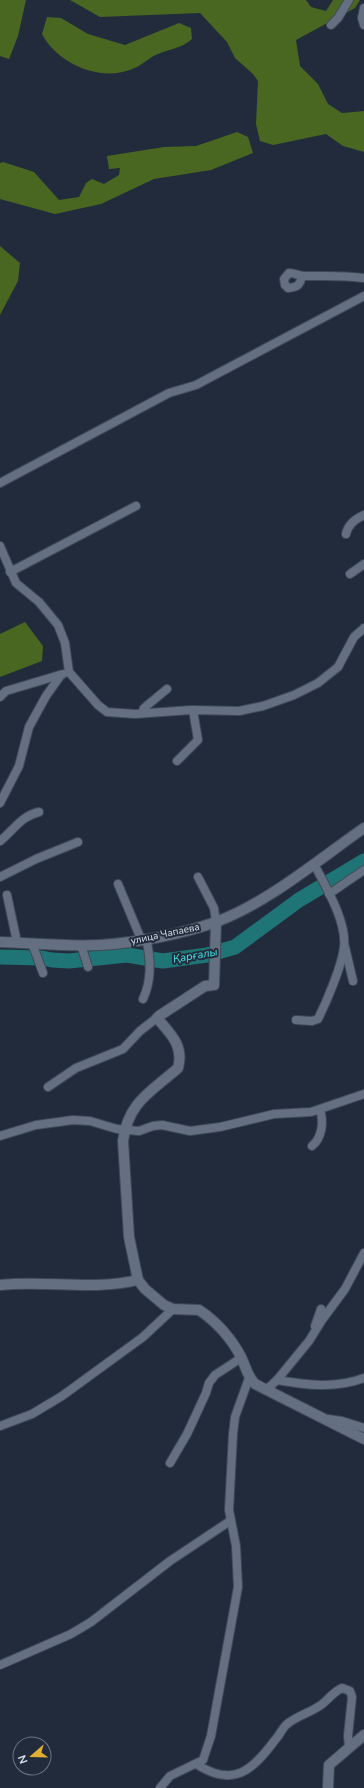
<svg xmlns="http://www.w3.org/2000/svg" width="364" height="1788" font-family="'Nunito Sans',sans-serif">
<rect width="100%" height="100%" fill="#212b3b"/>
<g fill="#4a6721">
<path d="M0 0H26L18 36 9 59 0 56Z"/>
<path d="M70 0H306L311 7 326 11 333 0H360L355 8 296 40 300 66 318 84 328 104 342 113 364 111V152L343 146 326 134 273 145 260 141 256 124 258 81 253 74 235 58 227 42 200 13 100 17Z"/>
<path d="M47 17 61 18 88 34 125 45 179 23 191 28 192 39C182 48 170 49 158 54 150 57 144 63 137 67 104 84 58 65 42 34Z"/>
<path d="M237 132 248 137 253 153 211 170 154 179 101 204 55 214 0 199V163L3 162 34 172 59 200 79 197 86 183 92 179 104 184 119 175 120 168 109 169 107 156 164 147 196 146Z"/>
<path d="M0 246 20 263 18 281 0 315Z"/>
<path d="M25 622 43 646 42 661 0 677V634Z"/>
</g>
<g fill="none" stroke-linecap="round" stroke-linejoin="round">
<path stroke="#1f7476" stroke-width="15" d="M0 957 42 958 52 960 69 961 127 955 163 961 207 955 235 947 299 900 364 861"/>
<defs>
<g id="street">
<path d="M364 8 362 18 364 25"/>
<path d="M331 25 338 18 349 0"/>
<path d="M302 276C300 285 298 287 288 288L285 285 284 279 289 273C295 273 299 276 304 276 324 276 344 275 364 278"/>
<path d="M0 483 169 393 196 385 364 296"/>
<path d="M346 534C348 524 355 519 364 515"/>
<path d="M0 546 16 583 39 602 58 625 65 643 69 672 98 705 107 712 135 714 191 710 239 711 263 706 294 695 318 683 338 667 354 637 364 628"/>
<path d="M10 572 136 506"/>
<path d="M350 574 364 564"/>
<path d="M0 697 6 691 63 674"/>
<path d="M142 713 144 708 167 689"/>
<path d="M177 761 198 740 193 710"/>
<path d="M0 803 19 766 29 727 46 696 61 675"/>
<path d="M0 841C14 830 21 816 39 812"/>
<path d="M0 877 36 859 78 842"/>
<path d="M198 877 214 908 216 922"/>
<path d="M118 884 141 939"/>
<path d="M329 894 364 870"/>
<path d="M7 895 17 942"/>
<path d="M32 943 43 973"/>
<path d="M81 945 88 967"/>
<path d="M345 947 353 981"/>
<path d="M143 999C152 980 151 959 146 938"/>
<path d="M296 1020 312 1021 318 1019C326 1003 342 966 344 947 347 922 326 887 314 864"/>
<path d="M48 1087 76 1068 123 1049 140 1031 159 1016"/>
<path d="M0 1136 36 1125 73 1120 90 1121 117 1129 139 1131 153 1126 162 1125 190 1131 220 1127 274 1114 311 1112 364 1094"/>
<path d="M312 1146C322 1138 324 1122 320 1110"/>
<path d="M315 1326 321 1309"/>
<path d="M277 1380C306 1385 336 1389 364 1378"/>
<path d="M266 1390 277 1380 309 1341 322 1320 345 1289 364 1253"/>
<path d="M328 1419 342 1421 364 1428"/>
<path d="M0 1426 32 1414 62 1396 143 1337 173 1309"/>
<path d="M170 1463 187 1434 206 1393 209 1383 215 1375 241 1358"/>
<path d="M0 1665 71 1634 91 1622 170 1561 230 1521"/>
<path d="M196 1764C233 1788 252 1771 275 1740 279 1736 282 1729 286 1725 296 1716 310 1713 321 1705 328 1700 333 1692 342 1688L350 1691 352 1697 348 1736 349 1747"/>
<path d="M160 1788 170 1776 203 1760 211 1736 238 1587 236 1546 229 1510 233 1434 235 1417 249 1378"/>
</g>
<g id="secondary">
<path d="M0 942C32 943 68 947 100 945 136 943 182 934 216 922 269 902 318 860 364 828"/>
<path d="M159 1016 205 986 214 985 216 922"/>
<path d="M157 1018C171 1034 184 1046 178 1068 151 1092 128 1102 123 1141L129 1237 138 1280 145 1289 164 1305 173 1309 199 1310C216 1321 232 1339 241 1357 246 1367 247 1376 255 1384L364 1439"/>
<path d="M0 1285C47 1280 90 1291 138 1280"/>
<path d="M328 1788 329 1765 364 1735"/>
</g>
</defs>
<use href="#street" stroke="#404956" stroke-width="10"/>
<use href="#secondary" stroke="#404956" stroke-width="12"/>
<use href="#street" stroke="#647082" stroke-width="8"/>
<use href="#secondary" stroke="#647082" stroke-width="10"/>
</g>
<g text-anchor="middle" stroke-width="4" stroke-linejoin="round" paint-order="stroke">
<g font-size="10" fill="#dae1eb" stroke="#212b3b">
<text transform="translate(165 933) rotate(-12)" y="4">улица Чапаева</text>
</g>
<g font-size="11" font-style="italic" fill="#46e4e8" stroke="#212b3b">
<text transform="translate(195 955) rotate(-10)" y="4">Қарғалы</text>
</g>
</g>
<g transform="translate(32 1756) rotate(250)"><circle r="19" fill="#212b3b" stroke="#6b7481"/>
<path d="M0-3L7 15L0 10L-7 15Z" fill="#e0b034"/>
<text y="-6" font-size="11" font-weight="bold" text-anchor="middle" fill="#dae1eb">N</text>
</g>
</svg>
